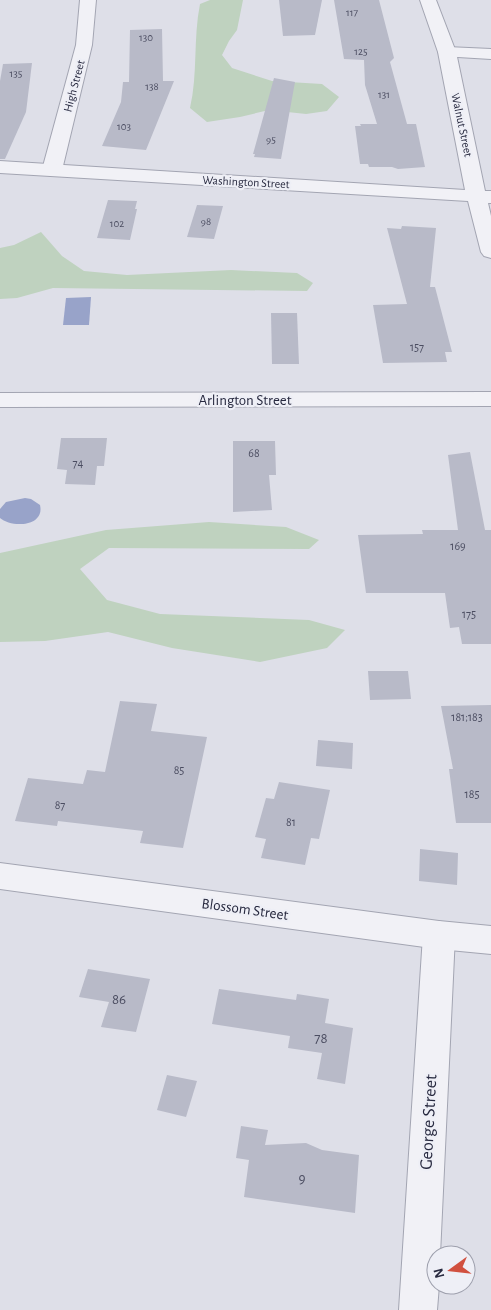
<svg xmlns="http://www.w3.org/2000/svg" width="491" height="1310" font-family="'Alegreya Sans',sans-serif">
<rect width="100%" height="100%" fill="#dedfe8"/>
<g fill="#bfd2bf">
<path d="M210 0H243L237 30 229 41 222 55 232 68 272 81 322 84 339 97 327 111 306 114 269 110 240 117 207 122 190 108C198 74 193 39 200 4Z"/>
<path d="M41 232 62 256 84 271 127 275 231 270 297 273 313 283 307 291 53 288 17 298 0 299V248L14 245Z"/>
<path d="M209 522 286 527 319 540 309 549 109 548 80 569 107 600 160 614 309 620 345 630 327 648 260 662 172 648 108 632 45 641 0 642V553L106 530Z"/>
</g>
<g fill="#98a3c9">
<path d="M91 297 89 325H63L66 298Z"/>
<path d="M25 498 31 499 40 505C45 527 11 528 0 518V509L6 502Z"/>
</g>
<g fill="#b8bac8">
<path d="M279 0H322L315 35 283 36Z"/>
<path d="M334 0H379L394 58 390 62 407 124H416L425 167 398 169 392 167H369L368 164H360L355 126H361L360 124H377L365 85 364 60 344 59Z"/>
<path d="M162 29 163 81H174L146 150 102 146 121 102 123 82H129L130 30Z"/>
<path d="M32 63 26 112 5 159H0V81L3 64Z"/>
<path d="M274 78 295 82 281 159 254 157 255 154H253Z"/>
<path d="M108 200 137 201 135 209H137L130 240 97 238Z"/>
<path d="M197 205 223 206 214 239 187 237Z"/>
<path d="M402 226 436 228 430 287H435L452 352H445L447 362 383 363 373 305 407 304 387 228 401 229Z"/>
<path d="M271 313H297L299 364H272Z"/>
<path d="M61 438H107L104 466H97L95 485 65 484 67 470 57 469Z"/>
<path d="M233 441H275L276 475H269L272 510 233 512Z"/>
<path d="M470 452 485 530H491V644H462L459 627 450 628 445 593H366L358 535 423 534 422 530H458L448 455Z"/>
<path d="M368 671H408L411 699 370 700Z"/>
<path d="M120 701 157 704 151 731 207 737 183 848 140 843 143 831 58 821 57 826 15 821 28 778 83 784 87 770 105 772Z"/>
<path d="M491 705V823H456L449 769H453L441 706Z"/>
<path d="M318 740 353 743 352 769 316 766Z"/>
<path d="M279 782 330 790 319 839 311 838 305 865 261 858 266 839 255 837 266 798 274 799Z"/>
<path d="M420 849 458 853 457 885 419 881Z"/>
<path d="M88 969 150 979 136 1032 101 1027 109 1002 79 997Z"/>
<path d="M219 989 296 1000 297 994 329 999 325 1023 353 1028 345 1084 317 1079 322 1053 288 1048 290 1036 212 1024Z"/>
<path d="M167 1075 197 1081 186 1117 157 1110Z"/>
<path d="M241 1126 268 1130 265 1145 306 1143 322 1150 359 1155 355 1213 244 1197 249 1160 236 1158Z"/>
</g>
<g fill="none" stroke-linecap="round" stroke-linejoin="round">
<defs>
<g id="minor">
<path d="M80 0H96L92 45 62 170 59 174 52 176 45 174 42 170 76 45Z"/>
<path d="M447 47 491 49V59L441 56 438 52 441 48Z"/>
<path d="M491 392V406L0 407V393Z"/>
<path d="M439 921 450 925 455 935 440 1255H436V1285H439L437 1310H399L423 935 428 925Z"/>
</g>
<g id="tertiary">
<path d="M420 0H436L456 52 485 191H491V203H488L491 216V258L484 256 481 252 468 201 0 173V161L465 190 438 52Z"/>
<path d="M0 863 439 921 491 926V954L439 949 0 889Z"/>
</g>
</defs>
<use href="#minor" stroke="#a3a5b2" stroke-width="2"/>
<use href="#tertiary" stroke="#a3a5b2" stroke-width="2"/>
<use href="#minor" fill="#f1f1f6" fill-rule="evenodd"/>
<use href="#tertiary" fill="#f1f1f6" fill-rule="evenodd"/>
</g>
<g text-anchor="middle" stroke-width="4.5" stroke-linejoin="round" paint-order="stroke">
<g font-size="11" fill="#4b4d61">
<text x="352" y="16">117</text>
<text x="146" y="41">130</text>
<text x="361" y="55">125</text>
<text x="16" y="77">135</text>
<text x="152" y="90">138</text>
<text x="384" y="98">131</text>
<text x="124" y="130">103</text>
<text x="271" y="143">95</text>
<text x="206" y="225">98</text>
<text x="117" y="227">102</text>
</g>
<g font-size="12" fill="#27293f" stroke="#eeeff6">
<text transform="translate(74 86) rotate(-75)" y="4">High Street</text>
<text transform="translate(462 125) rotate(78)" y="4">Walnut Street</text>
<text transform="translate(246 182) rotate(3)" y="4">Washington Street</text>
</g>
<g font-size="12" fill="#4b4d61">
<text x="417" y="351">157</text>
<text x="254" y="457">68</text>
<text x="78" y="467">74</text>
<text x="458" y="550">169</text>
<text x="469" y="618">175</text>
<text x="467" y="721">181;183</text>
<text x="179" y="774">85</text>
<text x="472" y="798">185</text>
<text x="60" y="809">87</text>
<text x="291" y="826">81</text>
</g>
<g font-size="15" fill="#27293f" stroke="#eeeff6">
<text x="245" y="405">Arlington Street</text>
<text transform="translate(245 909) rotate(8)" y="5">Blossom Street</text>
</g>
<g font-size="15" fill="#4b4d61">
<text x="119" y="1004">86</text>
<text x="321" y="1043">78</text>
<text x="302" y="1183">9</text>
</g>
<g font-size="18" fill="#27293f" stroke="#eeeff6">
<text transform="translate(428 1122) rotate(-87)" y="6">George Street</text>
</g>
</g>
<g transform="translate(451 1270) rotate(255)"><circle r="24" fill="#eeeff6" stroke="#9ea0ad"/>
<path d="M0-4L9 19L0 12L-9 19Z" fill="#d1503f"/>
<text y="-8" font-size="14" font-weight="bold" text-anchor="middle" fill="#27293f">N</text>
</g>
</svg>
